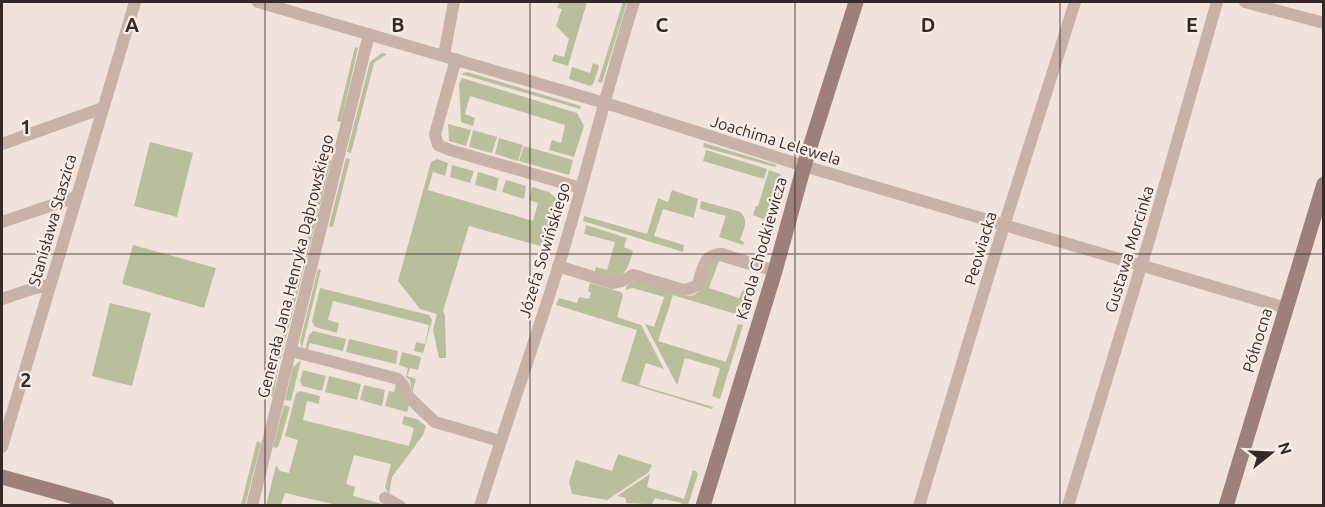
<svg xmlns="http://www.w3.org/2000/svg" width="1325" height="507" font-family="Ubuntu,sans-serif">
<rect width="100%" height="100%" fill="#f1e3db"/>
<g fill="#b9bf9c">
<path d="M560 2H587L568 66 552 61 554 54 564 57 569 39 556 26 562 9 557 8Z"/>
<path d="M623 2H627L602 83 598 82Z"/>
<path d="M355 47 358 48 341 122 337 121Z"/>
<path d="M382 53 387 54 374 63 351 153 347 152 370 62Z"/>
<path d="M593 63 598 65 599 67 593 84 590 86 569 79 572 67 590 73Z"/>
<path d="M467 72 581 106 580 109 461 74Z"/>
<path d="M462 78 577 113 584 126 574 157 549 150 552 140 561 143 565 125 470 96 465 114 475 118 473 126 461 122 459 84Z"/>
<path d="M448 124 471 130 466 146 449 141Z"/>
<path d="M473 130 497 137 492 153 469 147Z"/>
<path d="M499 138 523 145 518 161 495 154Z"/>
<path d="M150 142 193 153 177 217 134 206Z"/>
<path d="M704 143 777 165 775 167 703 147Z"/>
<path d="M524 146 573 160 569 175 519 161Z"/>
<path d="M706 150 767 169 764 179 703 161Z"/>
<path d="M327 157 331 161 320 205 316 204Z"/>
<path d="M346 158 350 159 333 227 329 226Z"/>
<path d="M437 159 448 163 445 176 433 172 428 190 533 221 538 203 529 200 532 187 549 192 560 202 546 250H544V247L469 226 443 311 445 315 446 358H439L433 330 437 314 420 309 398 281 431 162Z"/>
<path d="M452 165 474 171 470 183 450 177Z"/>
<path d="M769 170 780 174 785 182 773 223 753 215 756 206H758Z"/>
<path d="M478 172 499 178 496 191 475 185Z"/>
<path d="M506 180 526 186 524 199 502 192Z"/>
<path d="M672 190 698 199 694 216V218L663 209 654 236 684 245 683 252 583 221 584 216 647 234 658 198 668 202Z"/>
<path d="M701 201 738 211C750 218 744 229 740 240L744 242 743 245 719 237 726 216 700 209Z"/>
<path d="M315 208 319 209 279 365 273 397 268 395Z"/>
<path d="M586 225 627 238 624 247 633 251C630 261 627 276 614 278 608 278 600 275 594 274L596 267 607 270 615 242 584 234Z"/>
<path d="M133 245 216 268 204 308 122 284Z"/>
<path d="M716 258 751 268 749 270 719 261 709 288 739 298 743 290H745L749 302 745 317 673 295 658 341 726 362 738 324 743 325 720 399 712 396 720 368 685 358 677 385 645 324 654 327 664 297 633 288 625 290C627 284 632 281 638 282L684 296C707 297 700 279 709 265 710 262 713 260 716 258Z"/>
<path d="M318 269 321 270 302 348 300 342Z"/>
<path d="M590 283 621 292 623 295 617 317 641 325 664 369 646 363 639 385 713 407 712 409 621 381 637 330 556 305 559 298 577 303 579 297 589 299 591 293 588 291Z"/>
<path d="M320 288 429 315 432 320 423 353 414 351 416 342 425 344 429 325 333 301 328 320 339 323 337 333 315 327 312 321Z"/>
<path d="M110 303 151 313 132 386 92 376Z"/>
<path d="M313 331 346 339 343 351 310 343 307 352 305 350 309 335Z"/>
<path d="M349 339 398 351 396 364 346 352Z"/>
<path d="M402 352 421 357 418 370 410 368 407 376 416 379 412 393 410 380 406 377 408 368 399 365Z"/>
<path d="M301 360 291 401 285 400 293 367Z"/>
<path d="M303 370 326 376 322 391 302 386 300 381Z"/>
<path d="M329 376 361 384 357 400 325 392Z"/>
<path d="M396 384 409 406 407 412 385 406 389 391 394 392Z"/>
<path d="M364 385 385 390 382 406 360 400Z"/>
<path d="M300 391 320 396 319 404 307 401 303 420 409 446 414 428 402 424 404 416 417 419 426 426 423 435 392 477 389 494 385 487 391 464 354 455 346 484 355 487 353 496 386 505H337L285 493 281 505 266 506 276 465 280 471 289 473 298 440 285 436 296 393Z"/>
<path d="M284 405 290 407 279 445 277 448 273 447Z"/>
<path d="M257 441 261 443 245 505H241Z"/>
<path d="M618 454 652 465 649 472 607 500 572 494 569 482 576 460 612 471Z"/>
<path d="M693 470 696 471 698 474 688 505H682V503L664 499 663 500 655 498 652 504 654 505H646V504L626 503V498L617 496 650 474 647 487 684 499Z"/>
</g>
<g fill="none" stroke-linecap="round" stroke-linejoin="round">
<g stroke="#c8b2a8" stroke-width="12">
<path d="M258 2 615 106 804 166 1286 308"/>
<path d="M1245 2 1324 23"/>
<path d="M444 55 454 2"/>
<path d="M456 59 435 134 438 145 450 150 581 188"/>
<path d="M2 144 103 108"/>
<path d="M2 222 76 197"/>
<path d="M558 266 612 283 622 281 633 275 684 290C690 289 694 288 698 284 703 269 703 254 722 254L775 271"/>
<path d="M2 299 35 288 50 285"/>
<path d="M291 351 395 378 398 379 403 385 408 396 420 408 435 422 500 441"/>
<path d="M2 447 135 2"/>
<path d="M385 498 400 506"/>
<path d="M252 506 369 34"/>
<path d="M480 506C505 426 533 347 558 268 585 180 606 90 634 2"/>
<path d="M919 506 996 251 1075 2"/>
<path d="M1068 506 1150 237 1217 2"/>
</g>
<g stroke="#9c8079" stroke-width="15">
<path d="M2 477 107 506"/>
<path d="M703 506 775 271 804 166 856 2"/>
<path d="M1226 506 1324 184"/>
</g>
</g>
<path fill="none" stroke="#352a28" stroke-width="1.5" stroke-opacity="0.55" d="M265 2V506M530 2V506M795 2V506M1060 2V506M2 254H1324"/>
<g text-anchor="middle" stroke-width="4.5" stroke-linejoin="round" paint-order="stroke">
<g font-size="16" fill="#352a28" stroke="#f9eee7">
<text transform="translate(776 140) rotate(17)" y="6">Joachima Lelewela</text>
<text transform="translate(52 220) rotate(-74)" y="6">Stanisława Staszica</text>
<text transform="translate(761 248) rotate(-74)" y="6">Karola Chodkiewicza</text>
<text transform="translate(980 248) rotate(-73)" y="6">Peowiacka</text>
<text transform="translate(1129 249) rotate(-73)" y="6">Gustawa Morcinka</text>
<text transform="translate(544 250) rotate(-73)" y="6">Józefa Sowińskiego</text>
<text transform="translate(295 266) rotate(-76)" y="6">Generała Jana Henryka Dąbrowskiego</text>
<text transform="translate(1257 340) rotate(-73)" y="6">Północna</text>
</g>
</g>
<g font-size="20" text-anchor="middle" font-weight="bold" fill="#352a28" stroke="#f9eee7" stroke-width="4.5" stroke-linejoin="round" paint-order="stroke">
<text x="132" y="32">A</text>
<text x="398" y="32">B</text>
<text x="662" y="32">C</text>
<text x="928" y="32">D</text>
<text x="1192" y="32">E</text>
<text x="26" y="134">1</text>
<text x="26" y="387">2</text>
</g>
<rect width="1325" height="507" fill="none" stroke="#352a28" stroke-width="6"/>
<g transform="translate(1271 453) rotate(72)" stroke="#f9eee7" stroke-width="4.5" paint-order="stroke">
<path d="M0-4.5L10 22L0 15L-10 22Z" fill="#352a28"/>
<text y="-9" font-size="16" font-weight="bold" text-anchor="middle" fill="#352a28">N</text>
</g>
</svg>
